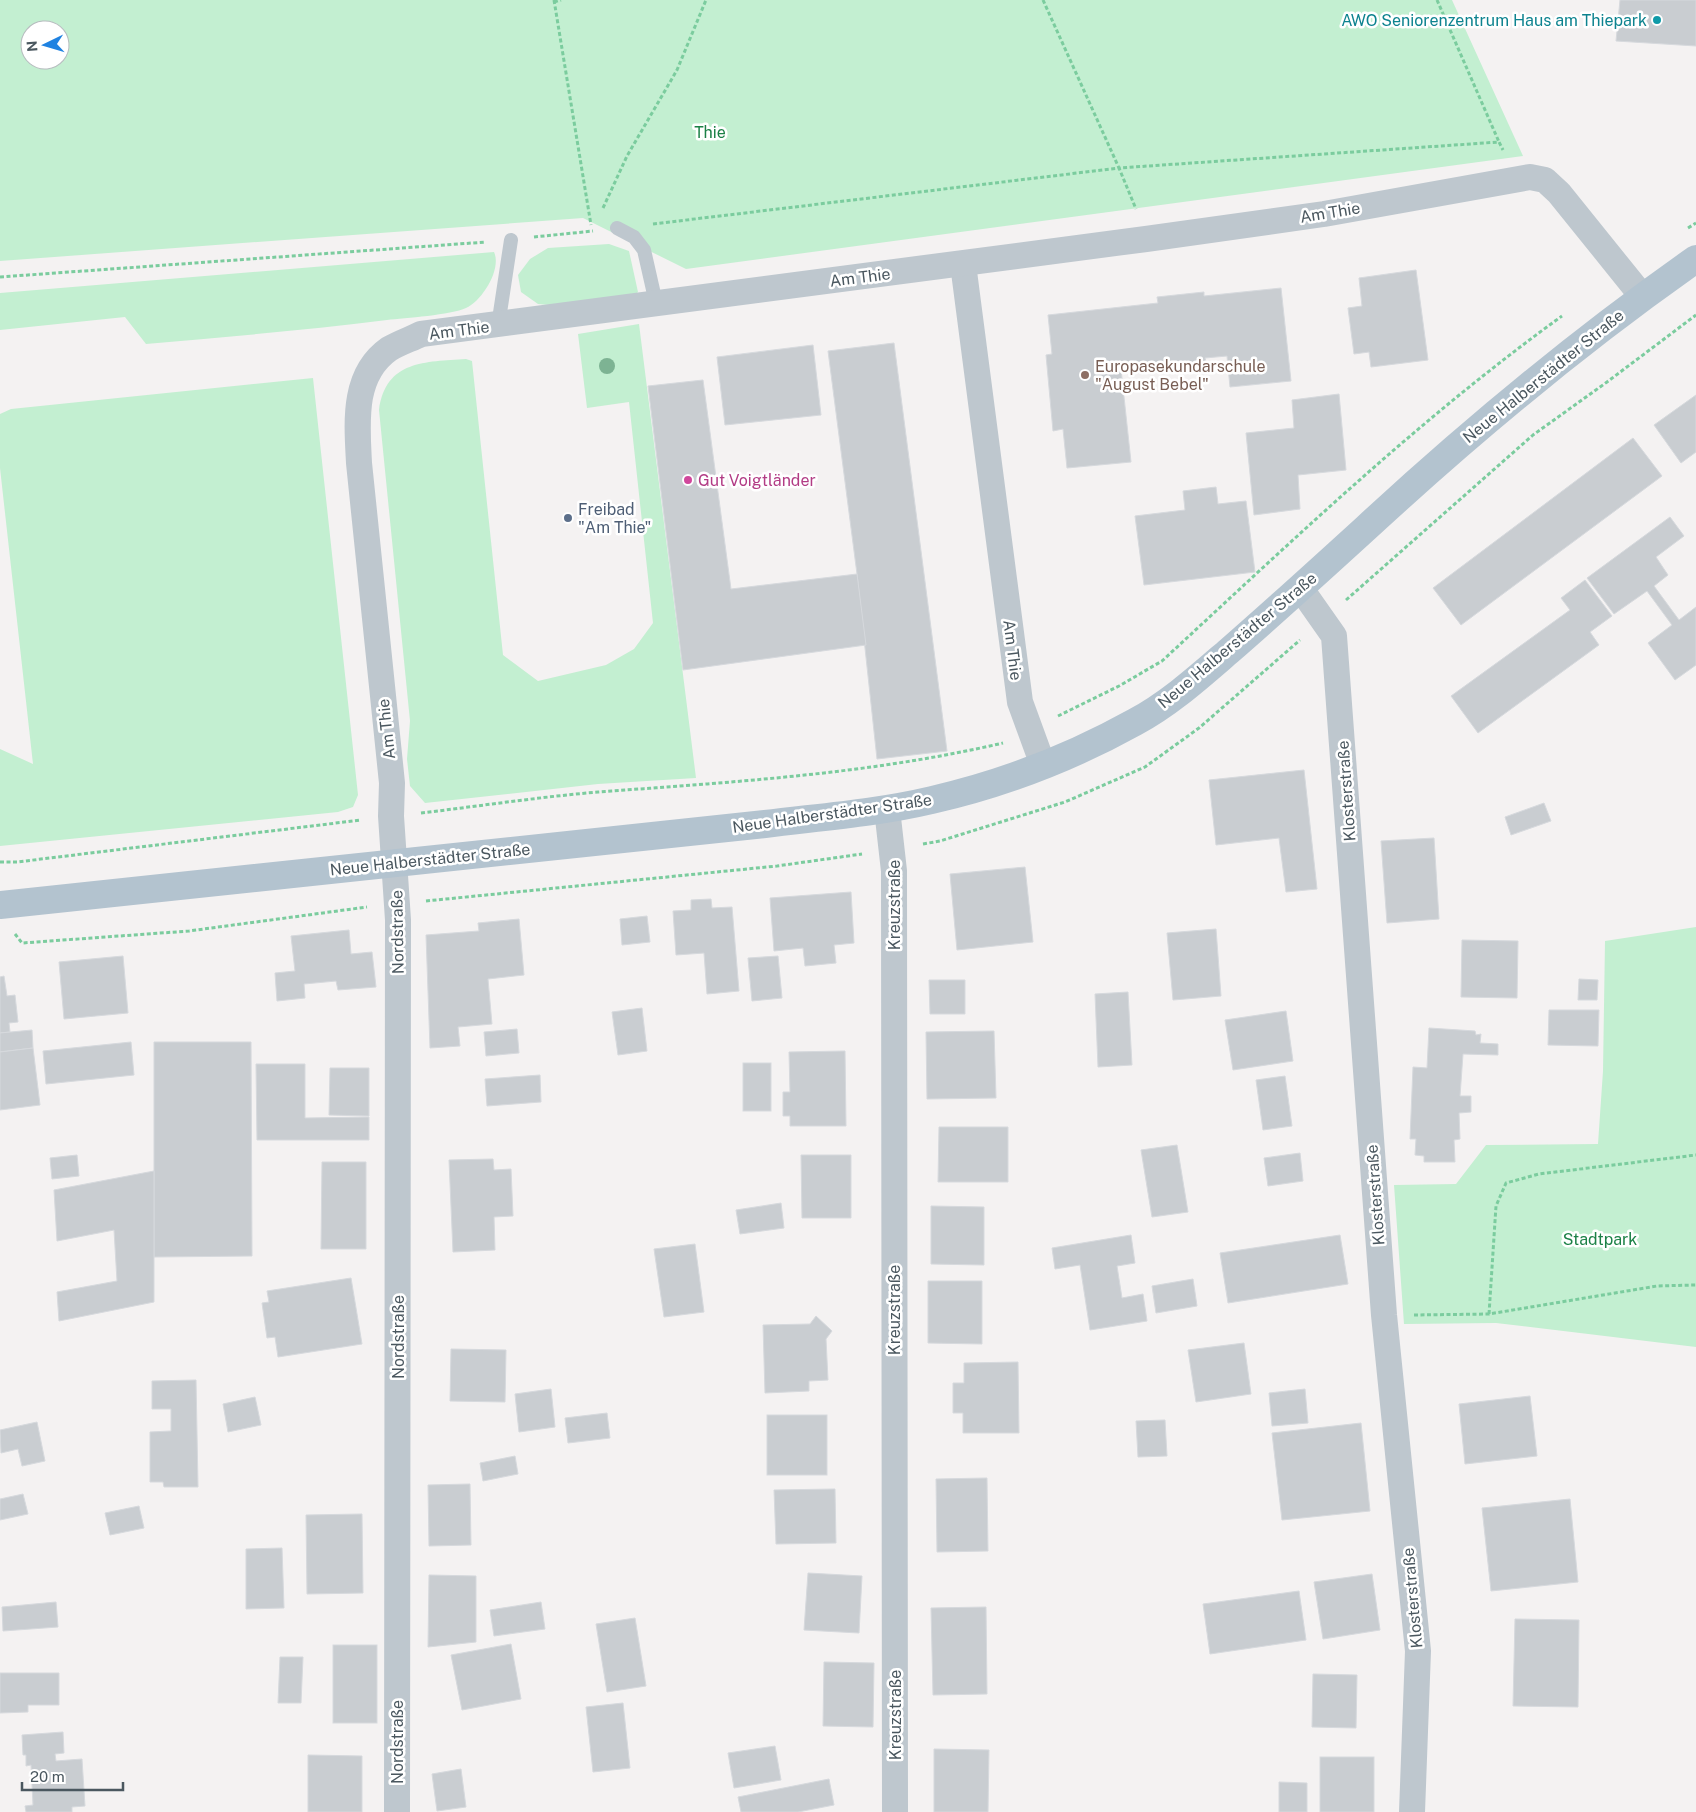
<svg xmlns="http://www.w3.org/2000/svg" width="1696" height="1812" font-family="'Public Sans',sans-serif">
<rect width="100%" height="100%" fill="#f4f2f2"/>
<g fill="#c3efd1" fill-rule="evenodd">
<path d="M0 0H1452L1523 156 686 269 583 218 0 261ZM30 30H60V60H30Z"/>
<path d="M609 244 629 251 638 292 634 296 549 305 538 304 521 292 518 275 530 259 548 248Z"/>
<path d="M494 252C502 269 482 301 466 308 451 315 405 318 387 320 307 330 226 337 146 344L125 317 0 330V293Z"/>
<path d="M639 324 696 778 598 784 425 803 410 786 407 759 410 721 379 410C386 360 425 362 466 359L472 361 503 655 538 681 606 665 634 649 653 623 629 402 587 408 578 334Z"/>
<path d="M313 378 358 795 353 807 338 812 0 846V749L33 764 0 468V414L11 409Z"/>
<path d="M1696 927V1347L1496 1323 1404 1324 1394 1185 1456 1184 1486 1145 1598 1144 1603 1071 1605 941Z"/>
</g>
<g fill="#c9cdd1" stroke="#d6d9dd">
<path d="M1620 0H1696V46L1616 41Z"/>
<path d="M1416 270 1428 360 1371 367 1369 352 1354 354 1348 308 1362 306 1359 278Z"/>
<path d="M1281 288 1291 381 1230 387 1227 356 1205 358 1206 361 1121 369 1131 462 1067 468 1063 429 1053 431 1046 355 1052 354 1048 315 1158 303 1157 297 1204 292V296Z"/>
<path d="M894 343 947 751 877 759 857 574 828 351Z"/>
<path d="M813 345 821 415 725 425 717 357Z"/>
<path d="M703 380 731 589 857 574 866 645 683 670 648 386Z"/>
<path d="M1339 394 1346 470 1298 475 1300 509 1254 515 1246 433 1294 428 1292 400Z"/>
<path d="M1696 395V452L1681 463 1654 425Z"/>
<path d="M1633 438 1662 476 1461 625 1433 588Z"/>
<path d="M1216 487 1218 504 1246 501 1255 572 1144 585 1135 516 1185 510 1183 491Z"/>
<path d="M1670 517 1684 536 1656 557 1668 575 1654 586 1679 620 1696 607V665L1675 680 1648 643 1672 625 1647 591 1614 614 1587 578Z"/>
<path d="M1585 580 1612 616 1590 632 1599 645 1478 733 1451 696 1570 610 1561 598Z"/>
<path d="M1304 770 1317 889 1286 892 1279 838 1216 845 1209 780Z"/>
<path d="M1544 803 1551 821 1511 835 1505 817Z"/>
<path d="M1434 838 1439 919 1387 923 1381 841Z"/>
<path d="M1025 867 1033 942 957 950 950 874Z"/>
<path d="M851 892 854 943 834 945 836 963 805 966 803 948 774 951 770 898Z"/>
<path d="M711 899 712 908 732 907 739 991 707 994 704 953 676 955 673 911 691 910V900Z"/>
<path d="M647 916 650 942 622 945 620 919Z"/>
<path d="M519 919 524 975 488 979 492 1024 458 1027 460 1046 430 1048 426 935 479 931 478 923Z"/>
<path d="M1216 929 1221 996 1173 1000 1167 933Z"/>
<path d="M349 930 351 954 372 952 376 987 338 990 336 981 304 984 305 998 277 1001 275 973 295 971 291 936Z"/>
<path d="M1462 940 1518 941 1517 998 1461 997Z"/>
<path d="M123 956 128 1013 64 1019 59 962Z"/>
<path d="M778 956 782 998 752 1001 748 958Z"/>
<path d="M4 976 7 996 15 995 18 1022 9 1023 10 1032 0 1033V977Z"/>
<path d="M1579 979 1598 980 1597 1000H1578Z"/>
<path d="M929 980H965V1014H930Z"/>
<path d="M1128 992 1132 1065 1098 1067 1095 994Z"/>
<path d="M642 1008 647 1051 618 1055 612 1012Z"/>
<path d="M1549 1010H1599L1598 1046 1548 1045Z"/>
<path d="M1286 1011 1293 1061 1233 1070 1225 1020Z"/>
<path d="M1429 1028 1475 1031 1476 1035 1481 1034 1480 1043 1498 1044V1055L1463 1054 1460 1096H1471V1112L1459 1113 1460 1139 1454 1140 1455 1162H1424V1156L1415 1155 1416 1139H1410L1413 1067 1427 1068Z"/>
<path d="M517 1029 519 1053 486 1056 484 1032Z"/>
<path d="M32 1030 33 1048 0 1052V1033Z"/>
<path d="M994 1031 996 1098 927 1099 926 1032Z"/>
<path d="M131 1042 134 1075 46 1084 43 1051Z"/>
<path d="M154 1042H251L252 1256 154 1257Z"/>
<path d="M33 1048 40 1105 0 1110V1052Z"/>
<path d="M845 1051 846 1126H790V1116H783V1092H790L789 1052Z"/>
<rect x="743" y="1063" width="28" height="48"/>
<path d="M256 1064H305V1118L369 1117V1140H257Z"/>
<path d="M330 1068H369V1116L329 1115Z"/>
<path d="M540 1075 541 1102 487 1106 485 1079Z"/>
<path d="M1285 1076 1292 1126 1263 1130 1256 1080Z"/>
<path d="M939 1127H1008V1182H938Z"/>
<path d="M1177 1145 1188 1212 1152 1217 1141 1150Z"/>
<path d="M1300 1153 1303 1181 1268 1186 1264 1158Z"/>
<path d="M77 1155 79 1176 52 1179 50 1158Z"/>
<path d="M801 1155H851V1218H802Z"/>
<path d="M493 1159 494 1170 511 1169 513 1216 494 1217 495 1250 453 1252 449 1160Z"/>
<path d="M322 1162H366V1249H321Z"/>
<path d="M154 1171V1302L59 1321 57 1292 117 1281 114 1230 57 1241 54 1190Z"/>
<path d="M781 1203 784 1228 740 1234 736 1210Z"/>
<path d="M931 1206 984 1207V1265L931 1264Z"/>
<path d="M1131 1235 1135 1263 1117 1266 1122 1298 1143 1294 1147 1321 1090 1330 1080 1265 1055 1269 1052 1248Z"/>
<path d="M1340 1235 1348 1284 1228 1303 1220 1253Z"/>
<path d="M695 1244 704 1312 664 1317 654 1249Z"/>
<path d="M351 1278 362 1344 278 1357 275 1337 267 1338 262 1303 269 1302 267 1291Z"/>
<path d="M1193 1279 1197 1306 1156 1313 1152 1286Z"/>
<path d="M928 1281H982V1344L928 1343Z"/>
<path d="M816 1316 832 1331 826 1339 828 1380 809 1381V1391L765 1393 763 1325 810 1324Z"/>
<path d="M1244 1343 1251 1394 1196 1402 1188 1350Z"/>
<path d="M451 1349 506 1350 505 1402 450 1401Z"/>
<path d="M1018 1362 1019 1433H963V1413H953V1383H964V1363Z"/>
<path d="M196 1380 198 1487H164L163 1482H150V1432L171 1431V1409H152V1381Z"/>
<path d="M551 1389 555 1427 519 1432 515 1394Z"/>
<path d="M1305 1389 1308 1423 1272 1426 1269 1393Z"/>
<path d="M1530 1396 1537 1456 1465 1464 1459 1404Z"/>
<path d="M255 1397 261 1425 228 1432 223 1404Z"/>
<path d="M607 1413 610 1438 568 1443 565 1418Z"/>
<rect x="767" y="1415" width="60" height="60"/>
<path d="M1165 1420 1167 1456 1138 1457 1136 1421Z"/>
<path d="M37 1422 45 1461 22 1466 18 1449 1 1453 0 1430Z"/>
<path d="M1361 1423 1370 1511 1282 1520 1272 1433Z"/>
<path d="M515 1456 518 1474 483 1481 480 1463Z"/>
<path d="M987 1478 988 1551 937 1552 936 1479Z"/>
<path d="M470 1484 471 1545 429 1546 428 1485Z"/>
<path d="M835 1489 836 1543 776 1544 774 1490Z"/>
<path d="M23 1494 28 1514 0 1520V1499Z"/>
<path d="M1570 1499 1578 1582 1491 1591 1482 1508Z"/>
<path d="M139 1506 144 1528 110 1535 105 1513Z"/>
<path d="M362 1514 363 1593 307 1594 306 1515Z"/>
<path d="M282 1548 284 1608 246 1609V1549Z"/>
<path d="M808 1573 862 1576 859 1633 804 1630Z"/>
<path d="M1372 1574 1380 1630 1323 1639 1314 1582Z"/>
<path d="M429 1575 476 1576V1642L428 1647Z"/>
<path d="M1299 1591 1306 1640 1210 1654 1203 1604Z"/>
<path d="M56 1602 58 1627 3 1631 2 1607Z"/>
<path d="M541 1602 545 1629 494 1636 490 1610Z"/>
<path d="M986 1607 987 1694 933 1695 931 1608Z"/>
<path d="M635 1618 646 1686 607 1692 596 1624Z"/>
<path d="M1515 1619 1579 1620 1578 1707 1513 1706Z"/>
<path d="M511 1644 521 1699 462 1710 451 1655Z"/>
<rect x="333" y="1645" width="44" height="78"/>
<path d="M280 1657H303L301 1703H278Z"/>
<path d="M824 1662 874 1663 873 1727 823 1726Z"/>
<path d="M0 1673H59V1705H28V1712L0 1713Z"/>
<path d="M1313 1674 1357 1675 1356 1728 1312 1727Z"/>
<path d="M623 1703 630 1768 593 1772 586 1707Z"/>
<path d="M63 1732 64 1753 55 1754 56 1761 82 1759 85 1806 72 1807V1812H26L25 1806 33 1805 31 1765 26 1766V1755H23L22 1735Z"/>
<path d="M775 1746 781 1780 734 1788 728 1753Z"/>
<path d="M934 1749 989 1750 988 1812H934Z"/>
<path d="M308 1755 362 1756V1812H308Z"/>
<rect x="1320" y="1757" width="54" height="55"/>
<path d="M461 1769 466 1807 437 1811 432 1774Z"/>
<path d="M829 1779 834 1805 798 1812H741L738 1797Z"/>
<path d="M1279 1782 1307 1783V1812H1279Z"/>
</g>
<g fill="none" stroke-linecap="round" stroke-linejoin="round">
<g stroke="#7bcc9e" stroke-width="3" stroke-dasharray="4 2.5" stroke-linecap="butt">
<path d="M554 0 591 225"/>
<path d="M1043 0 1119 168 1499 142 1503 150"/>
<path d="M1437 0 1499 142"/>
<path d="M554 2 561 0"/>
<path d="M603 208 627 156 677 70 706 0"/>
<path d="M653 224 1119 168 1136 209"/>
<path d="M1688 228 1696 223"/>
<path d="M534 237 593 231"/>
<path d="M0 277 486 242"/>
<path d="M1346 600 1533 435 1607 382 1696 315"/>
<path d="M1058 716 1119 686 1162 661C1291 542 1419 419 1562 316"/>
<path d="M421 813C480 806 539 797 598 792 734 782 870 774 1003 743"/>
<path d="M923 844 940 841 1065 802 1145 767 1199 728 1300 640"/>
<path d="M0 862H17L361 820"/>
<path d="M426 901 777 866 862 854"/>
<path d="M15 934 22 943 189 931 367 907"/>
<path d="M1489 1314 1496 1206 1506 1183 1539 1174 1696 1155"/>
<path d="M1414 1315 1489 1314 1657 1286 1696 1285"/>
</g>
<g stroke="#bec7ce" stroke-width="14">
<path d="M617 228 634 237 644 250 656 303"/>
<path d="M498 326 511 240"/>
</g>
<g stroke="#bec7ce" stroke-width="26">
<path d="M963 264 1020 702 1043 765"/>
<path d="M1301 589 1334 636 1384 1315 1418 1651 1412 1812"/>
<path d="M887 809 894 871 895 1812"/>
<path d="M397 1812 398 920 391 816 392 783 359 463C357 423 352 375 389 349 399 343 411 339 421 334L1146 239 1324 214 1530 177 1545 180 1559 193 1642 296"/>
</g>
<path stroke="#b3c3cf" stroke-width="28" d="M0 905 765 824C821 817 877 813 932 800 1002 784 1072 757 1135 722 1169 704 1200 676 1229 651 1275 611 1321 569 1366 528 1471 431 1579 341 1696 259"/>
</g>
<circle fill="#7db393" cx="607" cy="366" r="8"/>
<circle fill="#0f9aa8" stroke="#fff" stroke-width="2" cx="1657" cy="20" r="5"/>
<circle fill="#8d6e63" stroke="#fff" stroke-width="2" cx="1085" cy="375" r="5"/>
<circle fill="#d1479c" stroke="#fff" stroke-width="2" cx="688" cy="480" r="5"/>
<circle fill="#5c6f8a" stroke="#fff" stroke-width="2" cx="568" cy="518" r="5"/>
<g text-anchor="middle" stroke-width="5" stroke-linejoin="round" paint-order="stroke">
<g font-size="16" fill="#0d838f" stroke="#fff" text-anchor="end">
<text x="1647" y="26">AWO Seniorenzentrum Haus am Thiepark</text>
</g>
<g font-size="16" fill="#1b8046" stroke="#fff">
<text x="710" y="138">Thie</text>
<text x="1600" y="1245">Stadtpark</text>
</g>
<g font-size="16" fill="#4a575f" stroke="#fff">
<text transform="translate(1330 212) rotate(-9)" y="6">Am Thie</text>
<text transform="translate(860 277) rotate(-7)" y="6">Am Thie</text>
<text transform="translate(459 330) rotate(-7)" y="6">Am Thie</text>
<text transform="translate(1543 376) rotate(-39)" y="6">Neue Halberstädter Straße</text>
<text transform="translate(1237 640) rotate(-40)" y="6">Neue Halberstädter Straße</text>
<text transform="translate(1013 650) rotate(83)" y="6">Am Thie</text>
<text transform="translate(386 729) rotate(-96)" y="6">Am Thie</text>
<text transform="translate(1346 791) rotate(-94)" y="6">Klosterstraße</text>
<text transform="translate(832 813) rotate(-8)" y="6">Neue Halberstädter Straße</text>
<text transform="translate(430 859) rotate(-6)" y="6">Neue Halberstädter Straße</text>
<text transform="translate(894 905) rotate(-90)" y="6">Kreuzstraße</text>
<text transform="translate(397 932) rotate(-91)" y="6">Nordstraße</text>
<text transform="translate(1375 1195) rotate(-94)" y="6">Klosterstraße</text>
<text transform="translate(894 1310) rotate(-90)" y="6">Kreuzstraße</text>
<text transform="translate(398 1337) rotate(-90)" y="6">Nordstraße</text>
<text transform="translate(1412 1598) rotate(-95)" y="6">Klosterstraße</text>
<text transform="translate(895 1715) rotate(-90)" y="6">Kreuzstraße</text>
<text transform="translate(397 1742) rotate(-90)" y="6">Nordstraße</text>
</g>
<g font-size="16" fill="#785e54" stroke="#fff" text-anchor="start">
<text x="1095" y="372">Europasekundarschule<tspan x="1095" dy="18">"August Bebel"</tspan></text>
</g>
<g font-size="16" fill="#b23c85" stroke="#fff" text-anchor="start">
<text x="698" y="486">Gut Voigtländer</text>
</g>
<g font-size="16" fill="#4e5e75" stroke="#fff" text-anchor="start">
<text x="578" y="515">Freibad<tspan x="578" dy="18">"Am Thie"</tspan></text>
</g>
</g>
<g transform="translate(45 45) rotate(265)"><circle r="24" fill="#ffffff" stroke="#b7bcbf"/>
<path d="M0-4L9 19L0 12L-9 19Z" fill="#1f82e1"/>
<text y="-8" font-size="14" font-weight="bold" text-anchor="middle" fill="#4a575f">N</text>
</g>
<path d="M22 1782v8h101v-8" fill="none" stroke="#4a575f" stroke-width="2.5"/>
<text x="30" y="1782" font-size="15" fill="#4a575f" stroke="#ffffff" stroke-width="4" paint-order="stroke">20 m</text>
</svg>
